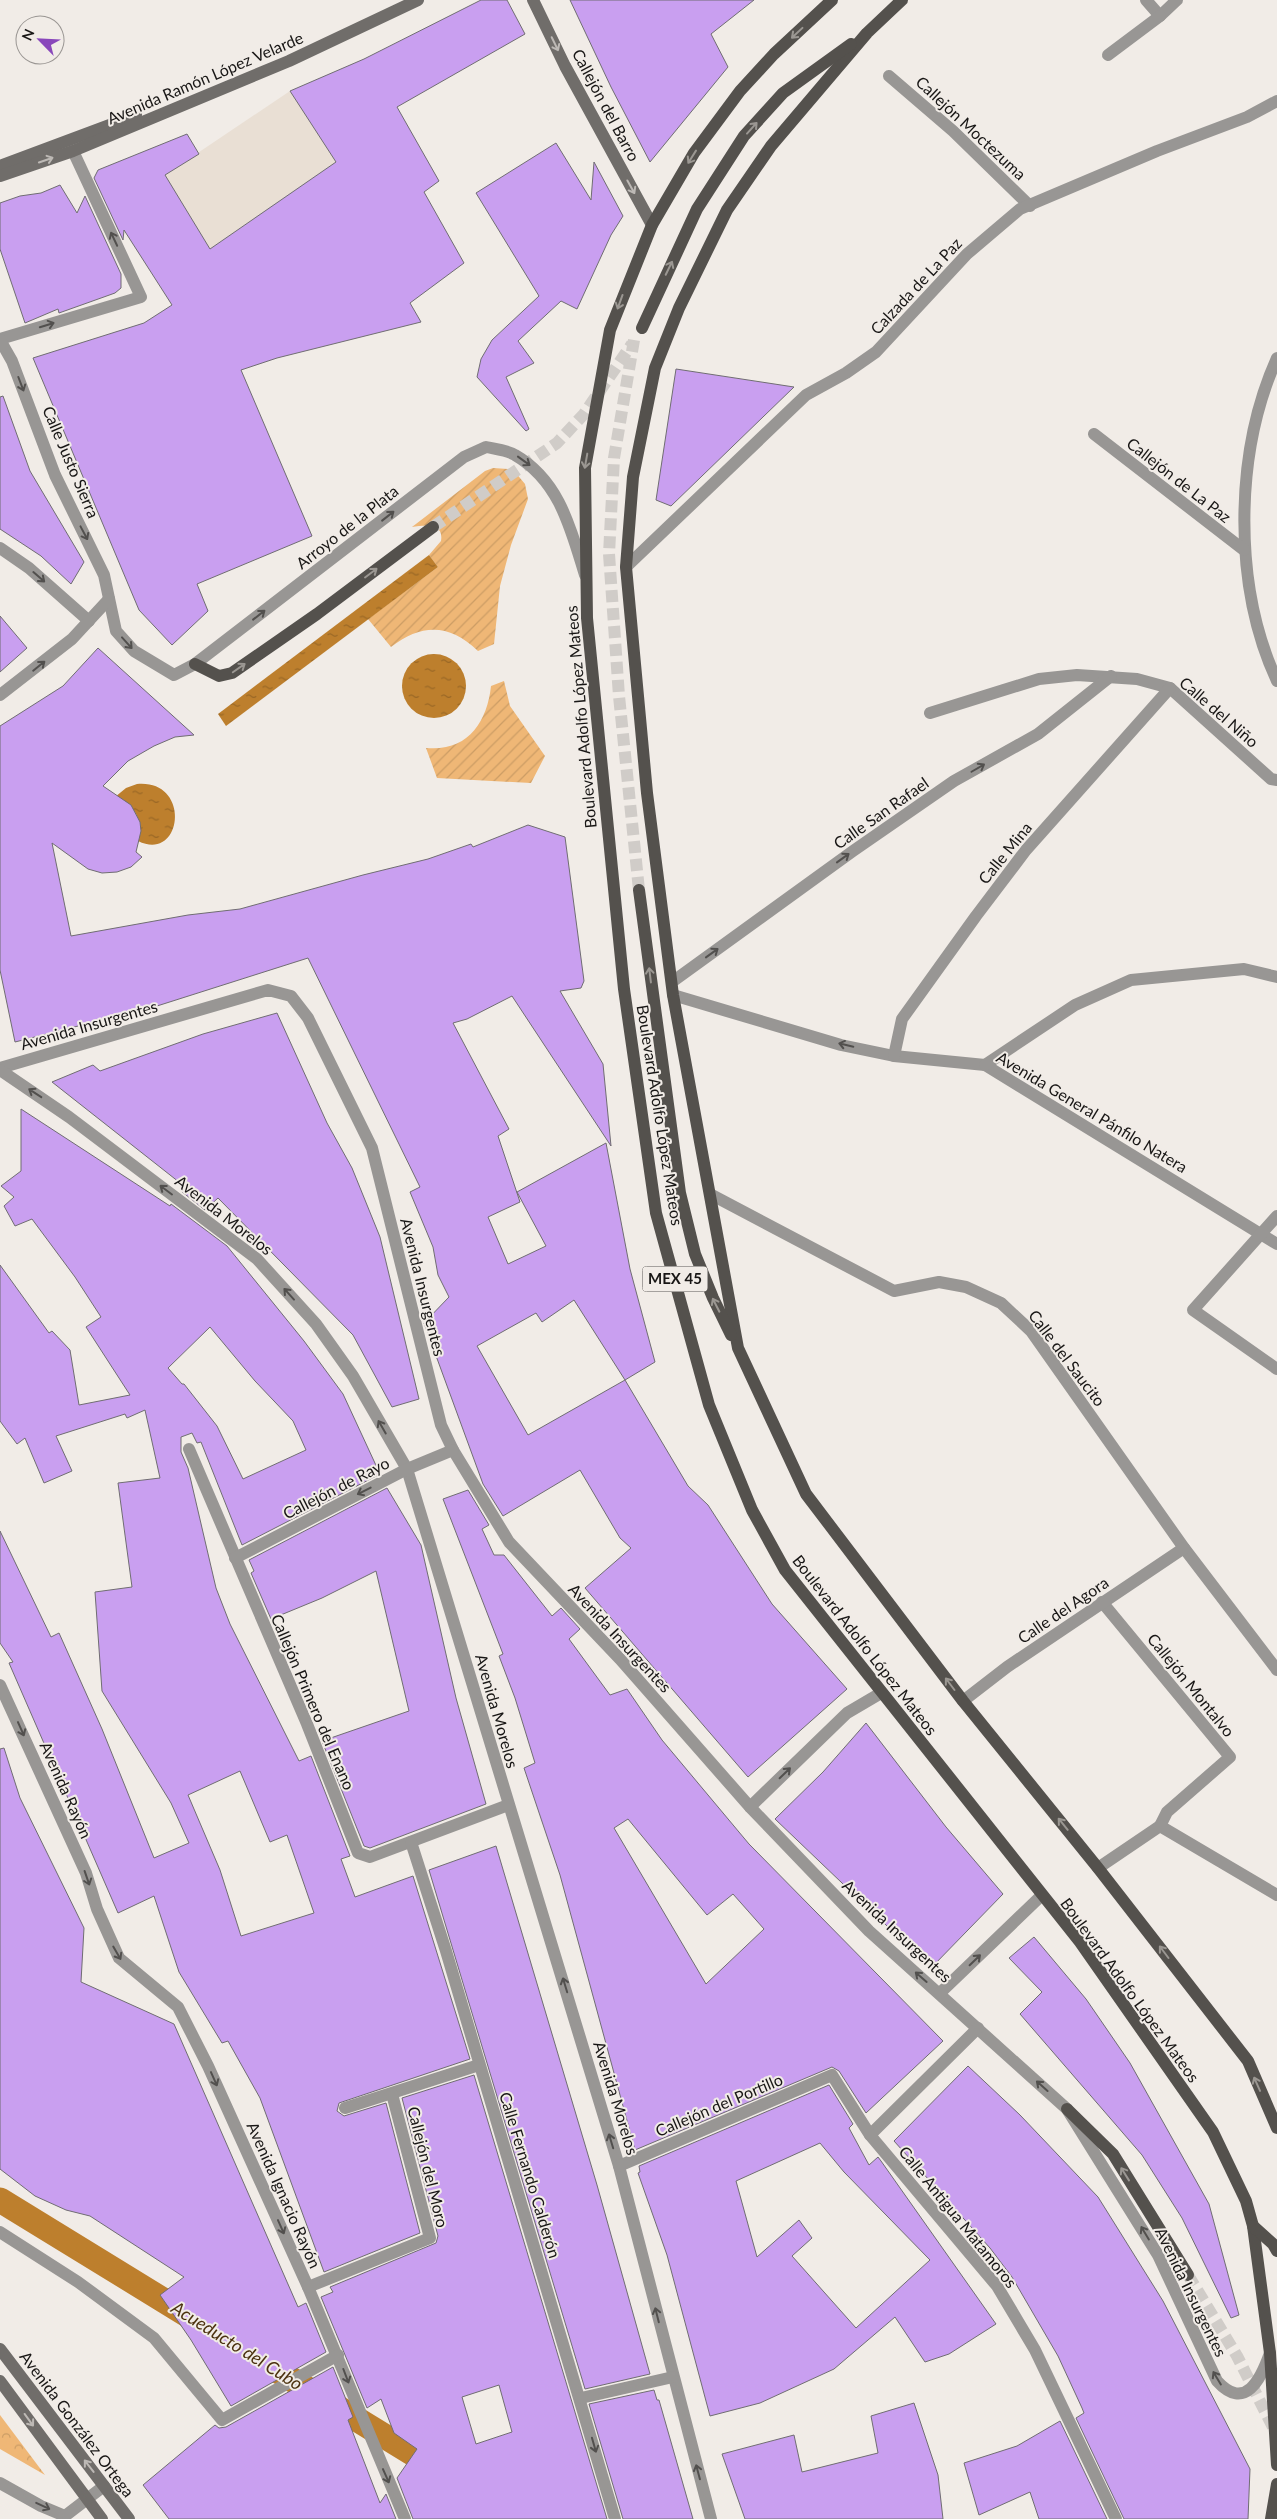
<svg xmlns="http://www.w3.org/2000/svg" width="1277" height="2519" viewBox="0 0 1277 2519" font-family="Lato,sans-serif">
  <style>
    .built { fill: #e9dfd4 }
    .park { fill: url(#park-crowns) }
    .garden { fill: url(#garden-furrows) }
    .water { fill: url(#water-ripples) }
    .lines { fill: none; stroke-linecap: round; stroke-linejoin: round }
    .canal { stroke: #bd7f2d; stroke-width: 25 }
    .building { fill: #c99ff0; stroke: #706d72; fill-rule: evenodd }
    .primary-tunnel { stroke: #d0ccc8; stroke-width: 12; stroke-dasharray: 12 6; stroke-linecap: butt }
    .street { stroke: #989694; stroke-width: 12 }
    .secondary { stroke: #706d6a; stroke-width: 12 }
    .primary { stroke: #54514d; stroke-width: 12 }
    .oneway { stroke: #9b9792 }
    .oneway2 { stroke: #bdb9b5 }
    .oneway3 { stroke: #52504e }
    .labels { text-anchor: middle; stroke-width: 4; stroke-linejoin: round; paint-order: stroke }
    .shield { fill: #f1ece7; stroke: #595654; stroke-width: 1 }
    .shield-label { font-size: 15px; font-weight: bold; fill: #181615 }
    .street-label { font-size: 16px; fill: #181615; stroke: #f1ece7 }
    .water-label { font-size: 18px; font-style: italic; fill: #4c3210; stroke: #f1ece7 }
  </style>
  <defs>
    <pattern id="park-crowns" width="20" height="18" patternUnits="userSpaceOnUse" patternTransform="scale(1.25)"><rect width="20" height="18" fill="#efb776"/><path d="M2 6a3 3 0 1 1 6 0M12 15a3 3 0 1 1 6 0" fill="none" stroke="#cc9d65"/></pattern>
    <pattern id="garden-furrows" width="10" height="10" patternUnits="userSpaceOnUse" patternTransform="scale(1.25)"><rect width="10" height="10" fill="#efb776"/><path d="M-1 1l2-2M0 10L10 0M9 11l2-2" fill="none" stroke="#cc9d65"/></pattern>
    <pattern id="water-ripples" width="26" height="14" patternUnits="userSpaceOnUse" patternTransform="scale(1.25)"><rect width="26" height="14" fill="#bd7f2d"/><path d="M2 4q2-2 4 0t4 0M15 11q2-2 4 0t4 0" fill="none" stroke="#996725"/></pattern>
  </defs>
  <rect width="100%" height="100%" fill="#f1ece7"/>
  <!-- built -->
  <path class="built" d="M290,91L336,162L210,249L165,175Z"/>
  <!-- park -->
  <path class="park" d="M0,2415L45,2475L0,2449Z"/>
  <!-- garden -->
  <g class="garden">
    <path d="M493,468L508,469L515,472L525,484L528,499L511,545L500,586L494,644L478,651C450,624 422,623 391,647L368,619L438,567L429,555L441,541C444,522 425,525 412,527L485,471Z"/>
    <path d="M504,681L510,706L545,756L531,783L437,778L426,748C467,752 487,723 491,686Z"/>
  </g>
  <!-- water -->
  <g class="water">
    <path d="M429,555L438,567L226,726L218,714Z"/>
    <circle cx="434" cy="686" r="32"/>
    <path d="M137,784C192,779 183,863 138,841C140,816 139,810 115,797L126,788Z"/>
  </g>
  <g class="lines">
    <!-- canal -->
    <g class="canal">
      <path d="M0,2200L194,2319"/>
      <path d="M255,2357L443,2472"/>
    </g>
  </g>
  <!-- building -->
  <g class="building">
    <path d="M481,0H507L525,34L397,107L439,181L424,192L464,263L410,303L421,322L277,358L241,370L312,536L197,584L208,611L172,645L139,610L33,358L144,323L172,305L124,230L123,240L94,178L98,170L187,134L199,154L165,175L210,249L336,162L290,91L364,59Z"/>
    <path d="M570,0H754L711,34L728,67L650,162L611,87Z"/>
    <path d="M556,143L591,200L594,162L623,216L611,235L577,309L561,301L518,341L534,363L506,377L529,429L526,431L477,377L481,359L492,340L539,296L476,193Z"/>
    <path d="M60,185L77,213L85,196L121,274V288L115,293L59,313L58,309L25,323L0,249V203L20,196L41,193Z"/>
    <path d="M676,369L794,387L671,506L656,500Z"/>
    <path d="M3,396L30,471L84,562L71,584L41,556L0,529V397Z"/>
    <path d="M0,616L27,648L0,672Z"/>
    <path d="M98,648L194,735L175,737L154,746L128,761L103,786L131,805L140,822L141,831L136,852L142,857L131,867L117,872L102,873L88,869L52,843L71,936L188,915L240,909L363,875L428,859L471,844L473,847L528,825L565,837L584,981L581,988L560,991L603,1064L611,1146L512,996L467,1019L453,1023L509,1129L498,1136L520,1202L488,1217L508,1264L546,1246L517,1192L606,1143L630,1269L655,1362L625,1380L688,1486L708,1505L772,1604L847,1689L748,1777L585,1588L631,1548L620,1538L580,1470L503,1516L483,1484L424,1323L449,1297L438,1275L433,1247L410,1192L420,1187L308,958L157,1006L15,1042L0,970V726L63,686ZM574,1300L625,1380L528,1435L477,1346L536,1313L542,1322Z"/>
    <path d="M277,1013L327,1123L352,1168L380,1237L419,1399L392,1407L353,1335L218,1198L205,1210L181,1191L184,1186L52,1082L93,1065L100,1071L203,1034Z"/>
    <path d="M21,1109L170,1206L171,1204L227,1246L304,1341L343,1394L380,1474L242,1545L201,1442L197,1443L192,1433L181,1437V1452L188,1468L216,1588L230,1624L299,1761L311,1756L350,1856L341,1859L355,1897L413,1876L470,2059L339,2103L337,2111L344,2116L386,2103L420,2233L324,2272L260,2098L228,2041L222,2043L179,1972L154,1896L118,1913L9,1663L13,1662L0,1643V1531L51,1637L59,1633L102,1729L154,1858L189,1843L171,1803L102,1691L95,1592L132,1587L118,1483L160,1478L145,1410L127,1418L125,1414L56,1436L72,1471L44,1483L25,1438L17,1444L0,1421V1265L49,1333L52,1331L70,1350L79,1405L130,1395L86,1327L101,1317L75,1277L32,1219L15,1226L4,1206L14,1197L1,1186L21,1171ZM210,1327L255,1381L293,1421L306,1450L243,1479L217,1426L184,1384H182L168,1368ZM240,1771L270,1842L287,1835L314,1913L241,1936L220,1870L188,1795Z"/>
    <path d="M387,1488L421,1545L456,1698L486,1804L370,1848L364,1846L322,1741L409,1711L376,1571L322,1598L271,1619L251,1573L254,1571L249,1560Z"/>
    <path d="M468,1490L489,1525L482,1529L494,1555H504L552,1616L561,1608L580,1629L569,1639L610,1695L627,1689L662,1740L749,1844L943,2041L866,2113L839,2071L832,2067L635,2150L560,1875L524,1768L535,1763L515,1698L499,1656L503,1654L443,1499ZM628,1819L707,1915L733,1894L764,1929L706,1984L614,1828Z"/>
    <path d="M866,1723L946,1827L1003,1894L931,1968L775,1819L823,1772Z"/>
    <path d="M4,1748L20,1798L84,1928L81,1982L174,2024L298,2307L306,2303L326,2352L231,2406L191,2340L160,2295L184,2277L90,2216L66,2210L35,2196L0,2169V1749Z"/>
    <path d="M496,1846L597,2185L650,2374L585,2389L429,1870Z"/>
    <path d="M1034,1937L1086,1999L1130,2063L1209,2204L1239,2315L1231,2318L1182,2218L1142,2155L1020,2014L1042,1992L1009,1958Z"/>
    <path d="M968,2066L1020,2115L1098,2197L1163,2301L1250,2469L1248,2519H1124L1076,2418L1084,2413L1082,2408L1058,2356L1012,2277L990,2248L894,2141Z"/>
    <path d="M474,2075L607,2519H413L397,2478L417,2449L394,2433L381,2399L367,2408L321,2297L333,2292L330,2287L436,2243L438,2236L402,2098ZM499,2385L512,2432L476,2444L462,2397Z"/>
    <path d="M829,2085L853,2124L849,2128L869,2165L878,2157L881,2161L996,2324L949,2354L925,2362L895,2317L834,2369L760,2403L710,2416L667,2255L638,2173L640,2172L639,2166ZM820,2143L844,2172L930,2260L856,2328L792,2256L812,2238L799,2220L757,2257L736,2181Z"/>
    <path d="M333,2367L353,2417L348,2420L380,2503L386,2494L396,2519H169L143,2485L215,2425L219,2428L226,2427Z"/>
    <path d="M654,2390L657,2400H659L693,2519H623L589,2404Z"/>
    <path d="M914,2403L938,2475L943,2519H745L722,2454L794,2435L802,2472L878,2453L871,2416Z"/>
    <path d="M1060,2421L1107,2519H1039L1030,2492L979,2515L964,2463L1017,2446Z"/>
  </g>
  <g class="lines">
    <!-- primary-tunnel -->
    <g class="primary-tunnel">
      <path d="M634,340L614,458L609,554L619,696L639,890"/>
      <path d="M433,527L557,443L584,414L632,344"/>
      <path d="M1188,2275L1237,2356L1275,2431"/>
    </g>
    <!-- street -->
    <g class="street">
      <path d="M1146,0L1160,16L1177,0"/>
      <path d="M1108,55L1160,16"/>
      <path d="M889,76L953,131L1030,206"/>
      <path d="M0,339L141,297L73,151"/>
      <path d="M0,340L12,361L55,475L104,575L116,631L134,651L174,675L195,664L464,457L486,447C495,449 507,450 515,455C560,481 571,530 585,575"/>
      <path d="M1277,358C1234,454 1233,586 1277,681"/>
      <path d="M1094,434L1244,550"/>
      <path d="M0,548L29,568L89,621"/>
      <path d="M626,567L806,395L846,373L876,352L967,254L1020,209L1157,151L1247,117L1277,101"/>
      <path d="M0,695L72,639L109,599"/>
      <path d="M930,713L1039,679L1077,675L1137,679L1170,688L1271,779L1277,780"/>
      <path d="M672,982L853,851L954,781L1038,734L1111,676"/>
      <path d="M673,995L841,1045L894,1056L985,1065L1277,1244"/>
      <path d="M894,1056L902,1019L976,916L1026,850L1170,688"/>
      <path d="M985,1065L1075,1005L1131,980L1244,969L1277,977"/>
      <path d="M0,1068L268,990L291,996L308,1018L372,1148L441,1425L453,1450L509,1542L620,1659L750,1807L869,1931L1067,2109L1158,2255L1217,2381C1245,2412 1261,2379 1270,2353"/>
      <path d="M0,1070L69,1117L257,1259L316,1324L353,1376L407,1469L619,2166L711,2519"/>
      <path d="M710,1194L894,1291L939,1282L966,1287L1001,1303L1031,1331L1184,1548L1277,1670"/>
      <path d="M1277,1216L1193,1310L1277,1369"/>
      <path d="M189,1449L307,1724L358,1853L370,1857L508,1805"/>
      <path d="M235,1558L407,1469L453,1450"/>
      <path d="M1102,1602L1230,1757L1167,1812L1160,1826"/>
      <path d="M0,1685L86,1873L97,1909L119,1958L178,2007L208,2066L308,2287L405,2519"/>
      <path d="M963,1701L1007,1667L1184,1548"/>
      <path d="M750,1807L847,1713L881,1693"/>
      <path d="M411,1842L446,1951L615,2519"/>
      <path d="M1098,1868L1160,1826L1277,1895"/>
      <path d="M940,1993L1041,1896"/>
      <path d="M345,2108L479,2065"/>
      <path d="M870,2135L978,2028"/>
      <path d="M619,2166L832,2075L870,2135L997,2286L1035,2350L1116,2519"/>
      <path d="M0,2232L78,2282L154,2338L222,2420L338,2355"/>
      <path d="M308,2287L430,2238L392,2094"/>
      <path d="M581,2398L673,2377"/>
      <path d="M0,2483L41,2506L65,2516L104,2486"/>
    </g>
    <!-- secondary -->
    <g class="secondary">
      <path d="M533,0L565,66L652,225"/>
      <path d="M0,166L136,115"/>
      <path d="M0,176L73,151L289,61L418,0"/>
      <path d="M0,2349L129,2519"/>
      <path d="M0,2381L102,2519"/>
    </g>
    <!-- primary -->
    <g class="primary">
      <path d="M832,0L774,54L740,91L694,153L652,225L610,330L585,468L587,618L624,989L656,1213L709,1405L752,1510L785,1570L1080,1942L1213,2132L1246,2201L1253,2226L1270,2353L1277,2465"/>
      <path d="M902,0L867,33L771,146L727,210L679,308L655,368L633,477L626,567L647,793L673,995L738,1348L806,1494L963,1701L1098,1868L1248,2061L1277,2128"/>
      <path d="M642,328L697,209L744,136L783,93L851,44"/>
      <path d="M195,664L219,676L232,673L317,614L433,527"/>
      <path d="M639,890L680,1193L695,1254L713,1298L731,1335"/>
      <path d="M1067,2109L1113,2154L1188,2275"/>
      <path d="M1253,2226L1273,2244L1277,2251"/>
      <path d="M1271,2519L1277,2484"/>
    </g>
  </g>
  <!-- one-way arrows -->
  <defs><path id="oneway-shaft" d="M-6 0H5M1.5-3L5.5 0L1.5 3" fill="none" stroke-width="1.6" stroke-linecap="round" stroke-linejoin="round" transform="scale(1.25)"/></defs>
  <g class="oneway">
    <use href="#oneway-shaft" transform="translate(797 33) rotate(137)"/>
    <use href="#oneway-shaft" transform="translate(752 128) rotate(-48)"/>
    <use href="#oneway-shaft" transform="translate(692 157) rotate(122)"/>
    <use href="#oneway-shaft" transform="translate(669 268) rotate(-64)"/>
    <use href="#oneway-shaft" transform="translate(620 302) rotate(110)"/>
    <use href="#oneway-shaft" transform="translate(586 461) rotate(100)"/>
    <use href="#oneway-shaft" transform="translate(371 573) rotate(-37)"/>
    <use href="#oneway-shaft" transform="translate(239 668) rotate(-35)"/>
    <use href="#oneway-shaft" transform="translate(650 975) rotate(-97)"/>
    <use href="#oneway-shaft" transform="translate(716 1305) rotate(-117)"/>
    <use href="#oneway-shaft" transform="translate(950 1684) rotate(-127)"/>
    <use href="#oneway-shaft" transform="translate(1063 1824) rotate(-129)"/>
    <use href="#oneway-shaft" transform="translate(1164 1952) rotate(-127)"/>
    <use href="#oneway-shaft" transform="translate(1257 2084) rotate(-114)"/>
    <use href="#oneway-shaft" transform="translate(1125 2174) rotate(-122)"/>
  </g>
  <g class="oneway2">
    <use href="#oneway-shaft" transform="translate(555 44) rotate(64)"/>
    <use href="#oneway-shaft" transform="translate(46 160) rotate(-19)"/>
    <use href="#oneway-shaft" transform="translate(631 187) rotate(61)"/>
    <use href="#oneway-shaft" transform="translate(29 2420) rotate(54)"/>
    <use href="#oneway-shaft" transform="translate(89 2466) rotate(-128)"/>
  </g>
  <g class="oneway3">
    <use href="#oneway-shaft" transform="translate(114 239) rotate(-115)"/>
    <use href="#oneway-shaft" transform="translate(47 325) rotate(-17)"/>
    <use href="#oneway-shaft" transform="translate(21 384) rotate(69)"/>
    <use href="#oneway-shaft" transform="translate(524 461) rotate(36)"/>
    <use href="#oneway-shaft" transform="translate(388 516) rotate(-38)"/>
    <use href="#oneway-shaft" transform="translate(84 533) rotate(62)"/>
    <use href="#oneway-shaft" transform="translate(39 577) rotate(41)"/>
    <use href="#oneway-shaft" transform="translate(259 615) rotate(-38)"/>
    <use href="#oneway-shaft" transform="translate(127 643) rotate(48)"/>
    <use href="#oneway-shaft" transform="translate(39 666) rotate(-39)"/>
    <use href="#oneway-shaft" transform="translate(978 768) rotate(-30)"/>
    <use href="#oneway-shaft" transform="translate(843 858) rotate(-36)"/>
    <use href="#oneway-shaft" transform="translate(712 953) rotate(-36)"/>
    <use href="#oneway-shaft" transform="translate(846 1045) rotate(-167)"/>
    <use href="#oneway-shaft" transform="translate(35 1093) rotate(-147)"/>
    <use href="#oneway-shaft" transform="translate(166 1190) rotate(-143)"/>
    <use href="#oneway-shaft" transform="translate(289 1294) rotate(-132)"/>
    <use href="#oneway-shaft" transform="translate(382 1427) rotate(-120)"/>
    <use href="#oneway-shaft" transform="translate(364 1491) rotate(153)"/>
    <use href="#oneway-shaft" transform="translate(21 1729) rotate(66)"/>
    <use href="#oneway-shaft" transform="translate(785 1773) rotate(-44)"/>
    <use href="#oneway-shaft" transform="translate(87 1878) rotate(71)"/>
    <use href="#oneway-shaft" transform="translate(117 1953) rotate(60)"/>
    <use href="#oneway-shaft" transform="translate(975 1960) rotate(-44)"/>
    <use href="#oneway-shaft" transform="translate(921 1977) rotate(-139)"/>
    <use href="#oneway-shaft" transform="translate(565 1985) rotate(-107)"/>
    <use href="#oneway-shaft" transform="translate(214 2079) rotate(66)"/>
    <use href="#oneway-shaft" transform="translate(1042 2086) rotate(-138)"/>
    <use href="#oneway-shaft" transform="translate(611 2141) rotate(-107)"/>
    <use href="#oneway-shaft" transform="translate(281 2227) rotate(66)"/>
    <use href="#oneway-shaft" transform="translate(1145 2233) rotate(-121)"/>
    <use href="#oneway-shaft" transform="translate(657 2315) rotate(-104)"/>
    <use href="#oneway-shaft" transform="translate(346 2376) rotate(69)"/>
    <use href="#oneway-shaft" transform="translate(1217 2378) rotate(-121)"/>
    <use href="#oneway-shaft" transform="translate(594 2445) rotate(74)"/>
    <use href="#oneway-shaft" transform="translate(698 2472) rotate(-105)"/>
    <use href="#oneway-shaft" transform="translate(386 2476) rotate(66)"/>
    <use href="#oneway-shaft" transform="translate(43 2506) rotate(25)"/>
  </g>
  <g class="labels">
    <!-- shield labels -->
    <rect class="shield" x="642.5" y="1266.5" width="65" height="25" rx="4"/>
    <g class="shield-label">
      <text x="675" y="1284">MEX 45</text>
    </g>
    <!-- street labels -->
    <g class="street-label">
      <text transform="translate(205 78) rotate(-23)" y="6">Avenida Ramón López Velarde</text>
      <text transform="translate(606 105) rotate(62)" y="6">Callejón del Barro</text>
      <text transform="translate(971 128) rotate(43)" y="6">Callejón Moctezuma</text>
      <text transform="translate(916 286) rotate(-47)" y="6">Calzada de La Paz</text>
      <text transform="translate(71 462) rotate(67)" y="6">Calle Justo Sierra</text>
      <text transform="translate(1179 480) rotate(38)" y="6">Callejón de La Paz</text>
      <text transform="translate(347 527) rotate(-38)" y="6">Arroyo de la Plata</text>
      <text transform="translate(1219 712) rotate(41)" y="6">Calle del Niño</text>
      <text transform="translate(581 717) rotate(-95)" y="6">Boulevard Adolfo López Mateos</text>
      <text transform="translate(881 813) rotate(-35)" y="6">Calle San Rafael</text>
      <text transform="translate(1005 853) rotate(-51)" y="6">Calle Mina</text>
      <text transform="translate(89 1025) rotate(-16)" y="6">Avenida Insurgentes</text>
      <text transform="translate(1092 1112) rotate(31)" y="6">Avenida General Pánfilo Natera</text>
      <text transform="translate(660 1115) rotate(81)" y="6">Boulevard Adolfo López Mateos</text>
      <text transform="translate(224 1215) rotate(38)" y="6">Avenida Morelos</text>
      <text transform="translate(423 1287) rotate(76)" y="6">Avenida Insurgentes</text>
      <text transform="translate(1067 1358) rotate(53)" y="6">Calle del Saucito</text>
      <text transform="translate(336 1488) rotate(-27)" y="6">Callejón de Rayo</text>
      <text transform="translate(1063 1610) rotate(-34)" y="6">Calle del Agora</text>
      <text transform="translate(620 1638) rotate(47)" y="6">Avenida Insurgentes</text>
      <text transform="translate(865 1645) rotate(52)" y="6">Boulevard Adolfo López Mateos</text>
      <text transform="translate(1191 1685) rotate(51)" y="6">Callejón Montalvo</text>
      <text transform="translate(313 1702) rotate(67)" y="6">Callejón Primero del Enano</text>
      <text transform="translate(497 1711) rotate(74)" y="6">Avenida Morelos</text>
      <text transform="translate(66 1790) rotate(66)" y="6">Avenida Rayón</text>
      <text transform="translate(897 1931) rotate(43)" y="6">Avenida Insurgentes</text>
      <text transform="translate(1130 1990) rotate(54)" y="6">Boulevard Adolfo López Mateos</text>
      <text transform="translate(616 2098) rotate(73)" y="6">Avenida Morelos</text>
      <text transform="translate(719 2105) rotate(-23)" y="6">Callejón del Portillo</text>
      <text transform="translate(428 2167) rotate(76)" y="6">Callejón del Moro</text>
      <text transform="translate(530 2175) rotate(73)" y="6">Calle Fernando Calderón</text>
      <text transform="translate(284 2195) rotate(66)" y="6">Avenida Ignacio Rayón</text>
      <text transform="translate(958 2217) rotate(51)" y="6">Calle Antigua Matamoros</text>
      <text transform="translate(1191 2292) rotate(64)" y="6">Avenida Insurgentes</text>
      <text transform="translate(77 2424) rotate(53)" y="6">Avenida González Ortega</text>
    </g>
    <!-- water labels -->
    <g class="water-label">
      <text transform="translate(237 2346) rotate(32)" y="6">Acueducto del Cubo</text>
    </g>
  </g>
  <!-- north arrow -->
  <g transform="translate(40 40) rotate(294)"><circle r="24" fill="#f1ece7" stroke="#9a9693"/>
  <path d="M0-4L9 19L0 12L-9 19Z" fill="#8947bb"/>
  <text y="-8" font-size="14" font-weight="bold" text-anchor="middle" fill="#181615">N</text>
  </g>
</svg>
